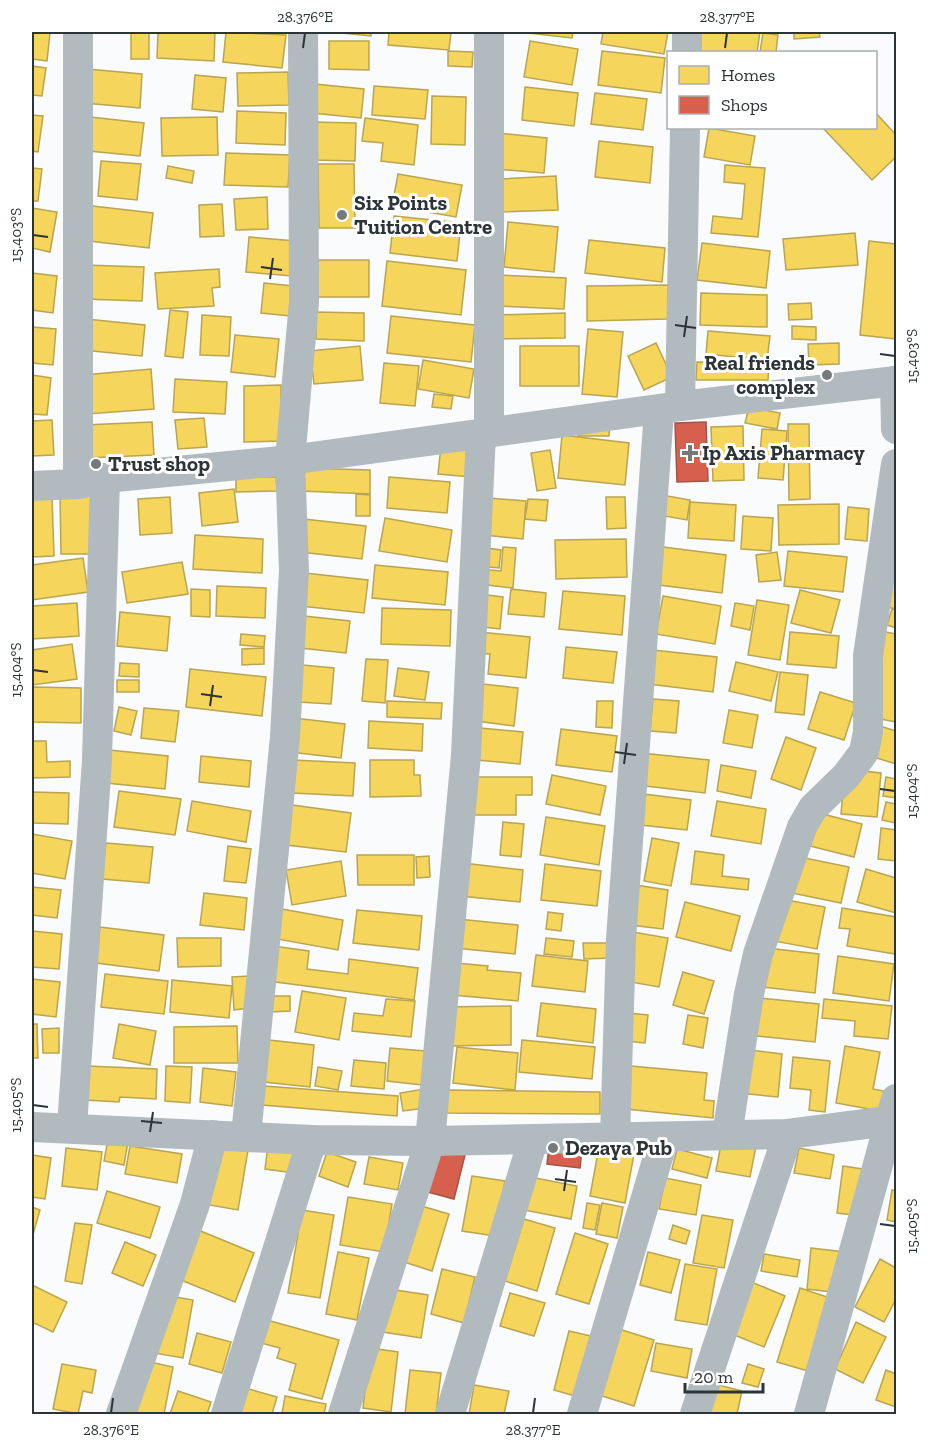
<svg xmlns="http://www.w3.org/2000/svg" width="928" height="1446" viewBox="0 0 928 1446" font-family="'Zilla Slab',serif">
  <style>
    .homes { fill: #f6d55c; stroke: #b9a551; stroke-width: 1.5 }
    .shops { fill: #d6604d; stroke: #a35346; stroke-width: 1.5 }
    .lines { fill: none; stroke-linecap: round; stroke-linejoin: round }
    .minor { stroke: #b0babf; stroke-width: 30 }
    .ticks { fill: none; stroke: #2c3437; stroke-width: 2 }
    .poi-dot { fill: #747a7c; stroke: #fff; stroke-width: 2 }
    .labels { text-anchor: middle; stroke-width: 6; stroke-linejoin: round; paint-order: stroke }
    .poi-label { font-size: 21px; font-weight: bold; fill: #2c3437; stroke: #fff; text-anchor: start }
    .neatline { fill: none; stroke: #2c3437; stroke-width: 2 }
    .ticks-label { font-size: 15px; text-anchor: middle; fill: #2c3437 }
  </style>
  <rect width="100%" height="100%" fill="#f9fbfd"/>
  <!-- homes -->
  <g class="homes">
    <path d="M32,32L50,33L47,61L32,59Z"/>
    <rect x="131" y="32" width="18" height="27"/>
    <path d="M158,32H215L214,61L157,58Z"/>
    <path d="M226,32L286,35L282,68L223,62Z"/>
    <path d="M331,32H371V36Z"/>
    <path d="M389,32H451L449,50L388,45Z"/>
    <path d="M519,32H573L572,38Z"/>
    <path d="M603,32H668L664,54L601,44Z"/>
    <path d="M700,32H760L757,52H697Z"/>
    <path d="M794,32H819L820,37L794,39Z"/>
    <path d="M763,33L778,35L776,52H760Z"/>
    <path d="M329,41H369V70L329,69Z"/>
    <path d="M530,41L578,49L572,85L524,77Z"/>
    <path d="M448,51L473,52L472,67L448,66Z"/>
    <path d="M602,51L665,58L661,93L598,85Z"/>
    <path d="M32,66L46,68L42,96L32,95Z"/>
    <path d="M87,69L142,74L140,108L84,103Z"/>
    <path d="M288,72L289,105L238,106L237,73Z"/>
    <path d="M195,75L226,78L223,112L192,109Z"/>
    <path d="M315,84L364,89L361,118L312,113Z"/>
    <path d="M374,86L428,90L425,119L372,115Z"/>
    <path d="M525,87L578,93L574,126L522,120Z"/>
    <path d="M595,93L647,99L643,130L591,124Z"/>
    <path d="M432,96L466,97L465,145L431,144Z"/>
    <path d="M237,111L286,113L285,145L236,143Z"/>
    <path d="M876,113L896,135V157L872,180L823,128H876Z"/>
    <path d="M32,115L43,116L38,152L32,151Z"/>
    <path d="M81,116L144,123L140,156L78,150Z"/>
    <path d="M217,117L218,155L162,156L161,118Z"/>
    <path d="M365,118L418,125L414,165L381,161L383,143L362,141Z"/>
    <path d="M312,122L356,123L355,161L312,160Z"/>
    <path d="M709,128L755,136L750,165L704,157Z"/>
    <path d="M497,133L547,138L544,173L494,169Z"/>
    <path d="M599,141L653,147L650,183L595,177Z"/>
    <path d="M226,153L290,155L288,187L224,185Z"/>
    <path d="M101,161L141,164L137,200L98,196Z"/>
    <path d="M318,164H354L355,228H319Z"/>
    <path d="M725,165L765,168L758,237L711,233L713,216L742,219L745,184L724,182Z"/>
    <path d="M168,166L194,171L192,183L166,178Z"/>
    <path d="M32,168L42,169L38,201H32Z"/>
    <path d="M398,174L462,185L456,217L392,206Z"/>
    <path d="M556,176L558,210L503,212L501,179Z"/>
    <path d="M267,197L268,229L236,230L234,199Z"/>
    <path d="M222,204L224,236L200,237L199,205Z"/>
    <path d="M84,205L153,213L149,248L80,240Z"/>
    <path d="M32,208L57,212L50,252L32,248Z"/>
    <path d="M394,216L461,223L457,261L390,253Z"/>
    <path d="M508,222L558,227L554,272L504,267Z"/>
    <path d="M855,233L858,265L786,270L783,239Z"/>
    <path d="M249,237L296,241L292,276L246,272Z"/>
    <path d="M589,240L665,248L662,282L585,273Z"/>
    <path d="M869,241L896,244V339L860,335Z"/>
    <path d="M702,243L770,251L766,288L697,280Z"/>
    <rect x="318" y="260" width="51" height="37"/>
    <path d="M387,261L466,270L461,315L382,306Z"/>
    <path d="M85,265L144,267L142,301L83,299Z"/>
    <path d="M219,269L220,287L212,288L214,306L158,309L155,273Z"/>
    <path d="M32,273L57,276L53,313L32,310Z"/>
    <path d="M497,275L566,278L564,309L496,306Z"/>
    <path d="M264,283L293,286L290,316L261,313Z"/>
    <path d="M668,285V319L587,321V286Z"/>
    <path d="M701,293L767,295V327L700,325Z"/>
    <path d="M811,303L812,319L789,320L788,304Z"/>
    <path d="M170,310L188,312L183,358L165,356Z"/>
    <path d="M316,312L364,313V341L316,339Z"/>
    <path d="M565,313V338L498,339L497,315Z"/>
    <path d="M202,315L231,317L229,356L200,355Z"/>
    <path d="M391,316L475,325L471,362L387,353Z"/>
    <path d="M76,318L145,325L142,356L73,349Z"/>
    <path d="M792,326L816,327V340L792,339Z"/>
    <path d="M32,327L56,329L53,365L32,363Z"/>
    <path d="M588,329L623,332L617,397L582,394Z"/>
    <path d="M708,331L770,336L767,360L706,354Z"/>
    <path d="M235,335L279,339L275,377L231,372Z"/>
    <path d="M656,343L672,377L644,390L628,356Z"/>
    <path d="M839,343V364L809,365L808,344Z"/>
    <path d="M360,346L363,380L314,384L310,351Z"/>
    <rect x="520" y="346" width="59" height="40"/>
    <path d="M423,360L474,369L469,398L418,389Z"/>
    <path d="M697,362L769,363L768,380H696Z"/>
    <path d="M384,363L419,366L415,406L380,403Z"/>
    <path d="M151,369L154,409L87,414L83,375Z"/>
    <path d="M32,375L51,378L47,415L32,414Z"/>
    <path d="M175,379L227,382L225,414L173,412Z"/>
    <path d="M281,385V441L244,442V386Z"/>
    <path d="M434,394L453,396L451,409L432,407Z"/>
    <path d="M749,407L780,413L777,429L745,423Z"/>
    <path d="M204,418L207,447L178,449L175,420Z"/>
    <path d="M52,420L54,455L32,456V421Z"/>
    <path d="M152,422L154,455L86,458L84,425Z"/>
    <path d="M578,422H610L609,436H578Z"/>
    <path d="M788,424H809L810,499L789,500Z"/>
    <path d="M743,426L744,480L713,481L711,427Z"/>
    <path d="M762,429L787,431L783,480L758,478Z"/>
    <path d="M562,435L629,443L625,485L558,478Z"/>
    <path d="M441,446L473,449L471,477L438,474Z"/>
    <path d="M550,450L556,488L537,491L531,453Z"/>
    <path d="M302,468L370,470V494L301,491Z"/>
    <path d="M236,477H276L277,491L236,492Z"/>
    <path d="M389,477L450,482L447,513L387,508Z"/>
    <path d="M234,489L238,522L202,526L199,493Z"/>
    <path d="M356,494L370,495V516H356Z"/>
    <path d="M60,495H97V554H61Z"/>
    <path d="M662,495L690,500L687,520L659,515Z"/>
    <path d="M52,497L54,556L32,557V498Z"/>
    <path d="M170,497L172,533L140,535L138,499Z"/>
    <path d="M606,497H625L626,528L607,529Z"/>
    <path d="M488,498L526,501L523,539L484,535Z"/>
    <path d="M528,499L548,500L546,521L525,519Z"/>
    <path d="M690,502L736,505L734,541L688,538Z"/>
    <path d="M839,504V544L779,545L778,505Z"/>
    <path d="M848,507L869,509L867,541L845,539Z"/>
    <path d="M743,516L773,518L771,551L741,549Z"/>
    <path d="M385,518L452,530L447,562L379,551Z"/>
    <path d="M304,519L366,526L362,559L300,552Z"/>
    <path d="M195,535L263,539L262,573L193,569Z"/>
    <path d="M626,539L627,577L556,579L555,540Z"/>
    <path d="M479,547L501,550L499,568L478,566Z"/>
    <path d="M503,547L516,548L513,588L479,584L481,569L501,571Z"/>
    <path d="M663,547L726,555L722,593L659,585Z"/>
    <path d="M788,551L847,557L843,592L784,586Z"/>
    <path d="M777,552L781,580L759,582L756,555Z"/>
    <path d="M83,558L88,592L32,600V565Z"/>
    <path d="M182,562L188,594L127,603L122,572Z"/>
    <path d="M375,565L448,572L445,605L372,598Z"/>
    <path d="M878,572L896,575V609L873,604Z"/>
    <path d="M305,573L368,580L364,613L301,606Z"/>
    <path d="M217,586L266,588L265,618L216,616Z"/>
    <path d="M191,589L210,590V617L191,616Z"/>
    <path d="M511,589L546,593L544,617L508,614Z"/>
    <path d="M800,590L840,600L831,633L791,623Z"/>
    <path d="M563,591L625,596L622,635L559,629Z"/>
    <path d="M478,594L503,597L500,629L475,626Z"/>
    <path d="M663,596L721,606L715,644L656,634Z"/>
    <path d="M757,600L789,605L780,660L748,655Z"/>
    <path d="M77,603L79,636L32,639V606Z"/>
    <path d="M735,603L754,606L750,630L731,626Z"/>
    <path d="M382,608L451,610L450,646L381,644Z"/>
    <path d="M892,609L896,610V628L887,625Z"/>
    <path d="M120,612L170,617L167,651L117,646Z"/>
    <path d="M304,616L350,621L346,653L300,648Z"/>
    <path d="M881,631L896,634V722L865,716Z"/>
    <path d="M479,632L530,637L526,678L488,674L490,654L478,653Z"/>
    <path d="M790,632L839,636L836,668L787,664Z"/>
    <path d="M241,634L265,636L264,647L240,645Z"/>
    <path d="M72,644L77,679L32,685V650Z"/>
    <path d="M566,647L617,652L613,683L563,678Z"/>
    <path d="M264,648V664L242,665V649Z"/>
    <path d="M653,650L717,657L713,692L649,684Z"/>
    <path d="M366,659L388,660L385,703L362,701Z"/>
    <path d="M736,662L778,672L771,701L729,691Z"/>
    <path d="M120,663L139,664V677L119,676Z"/>
    <path d="M302,665L334,668L331,704L299,702Z"/>
    <path d="M398,668L429,672L425,700L394,696Z"/>
    <path d="M190,669L266,677L262,716L186,707Z"/>
    <path d="M780,672L808,675L804,715L775,712Z"/>
    <rect x="117" y="680" width="22" height="12"/>
    <path d="M473,683L518,688L514,726L468,720Z"/>
    <path d="M32,687L81,688V723L32,722Z"/>
    <path d="M820,692L856,703L844,740L808,729Z"/>
    <path d="M653,699L679,701L676,733L650,731Z"/>
    <path d="M387,701L442,703L441,719L387,717Z"/>
    <path d="M597,701H613L612,728L596,727Z"/>
    <path d="M119,707L137,711L131,735L114,731Z"/>
    <path d="M144,708L179,711L175,742L141,738Z"/>
    <path d="M729,710L758,715L752,748L723,743Z"/>
    <path d="M294,718L345,724L341,758L290,752Z"/>
    <path d="M369,721L423,724L422,751L368,748Z"/>
    <path d="M864,721L896,731V764L867,755Z"/>
    <path d="M469,727L523,732L520,764L465,759Z"/>
    <path d="M561,729L617,736L612,772L556,765Z"/>
    <path d="M786,737L816,748L801,790L771,779Z"/>
    <path d="M32,741H46L47,762L70,761V777L32,778Z"/>
    <path d="M109,750L168,756L165,789L106,783Z"/>
    <path d="M641,753L709,760L705,793L637,785Z"/>
    <path d="M201,756L251,761L249,787L199,782Z"/>
    <path d="M293,760L355,763L353,796L292,793Z"/>
    <path d="M370,760H414V775H420L421,796L370,797Z"/>
    <path d="M721,765L756,771L751,798L717,791Z"/>
    <path d="M845,769L881,773L877,817L841,814Z"/>
    <path d="M552,775L606,786L600,815L546,804Z"/>
    <path d="M463,777H532V795H516V815H463Z"/>
    <path d="M886,777L896,779V798L883,796Z"/>
    <path d="M119,791L181,799L175,835L114,827Z"/>
    <path d="M32,792L69,793L68,824L32,823Z"/>
    <path d="M644,794L691,800L687,830L640,825Z"/>
    <path d="M192,801L251,811L246,842L187,831Z"/>
    <path d="M717,801L766,809L761,844L711,836Z"/>
    <path d="M886,802L896,804V823L882,820Z"/>
    <path d="M292,805L351,813L346,852L286,845Z"/>
    <path d="M807,810L862,824L854,857L798,843Z"/>
    <path d="M546,817L605,826L599,865L540,855Z"/>
    <path d="M503,822L524,824L521,857L500,855Z"/>
    <path d="M881,828L896,830V861L878,859Z"/>
    <path d="M32,834L72,841L65,879L32,873Z"/>
    <path d="M652,838L679,843L671,886L644,881Z"/>
    <path d="M106,843L153,847L149,883L102,879Z"/>
    <path d="M228,846L251,849L246,883L224,881Z"/>
    <path d="M695,851L724,855L722,876L749,879L748,890L691,884Z"/>
    <path d="M357,855H414V885H358Z"/>
    <path d="M429,856L430,877L417,878L416,857Z"/>
    <path d="M795,856L849,867L841,903L787,892Z"/>
    <path d="M341,861L346,896L292,905L286,870Z"/>
    <path d="M463,863L523,870L520,902L460,896Z"/>
    <path d="M545,864L601,871L597,906L541,900Z"/>
    <path d="M866,869L896,878V913L857,902Z"/>
    <path d="M635,885L668,890L663,929L630,925Z"/>
    <path d="M32,887L61,890L57,918L32,915Z"/>
    <path d="M204,893L247,898L244,930L200,925Z"/>
    <path d="M781,899L825,907L817,949L774,941Z"/>
    <path d="M685,902L740,916L731,951L676,937Z"/>
    <path d="M842,908L896,917L895,954L847,946L850,929L839,928Z"/>
    <path d="M282,909L343,920L338,950L277,939Z"/>
    <path d="M357,910L422,916L419,950L353,943Z"/>
    <path d="M548,912L563,914L561,931L546,929Z"/>
    <path d="M458,919L518,925L515,954L455,948Z"/>
    <path d="M100,927L164,935L159,971L96,963Z"/>
    <path d="M32,931L62,934L59,969L32,967Z"/>
    <path d="M627,931L668,938L659,987L619,980Z"/>
    <path d="M177,938H221V966L178,967Z"/>
    <path d="M546,938L574,941L572,957L544,954Z"/>
    <path d="M583,943H609L610,958L584,959Z"/>
    <path d="M273,946L309,951L307,969L348,974L349,959L418,968L414,1000L268,981Z"/>
    <path d="M758,947L819,954L815,993L754,986Z"/>
    <path d="M536,955L588,961L585,992L532,986Z"/>
    <path d="M838,956L894,964L889,1001L833,993Z"/>
    <path d="M456,963L488,966L487,970L521,973L518,1001L453,995Z"/>
    <path d="M683,972L714,981L704,1014L673,1005Z"/>
    <path d="M105,974L168,981L164,1014L101,1007Z"/>
    <path d="M249,976L251,1008L234,1010L232,977Z"/>
    <path d="M32,979L60,982L56,1017L32,1014Z"/>
    <path d="M172,980L232,986L229,1018L170,1012Z"/>
    <path d="M302,991L346,998L339,1040L295,1032Z"/>
    <path d="M271,996H290V1011L271,1012Z"/>
    <path d="M751,997L819,1004L815,1042L747,1035Z"/>
    <path d="M386,999L415,1001L411,1037L352,1031L354,1013L383,1016Z"/>
    <path d="M824,999L892,1006L888,1039L854,1036L855,1021L822,1018Z"/>
    <path d="M541,1003L596,1009L593,1043L537,1036Z"/>
    <path d="M511,1006V1045L443,1046L442,1007Z"/>
    <path d="M627,1013L648,1015L645,1043L624,1041Z"/>
    <path d="M688,1015L708,1018L703,1048L683,1044Z"/>
    <path d="M32,1024H37L38,1058H32Z"/>
    <path d="M119,1024L156,1031L150,1065L113,1058Z"/>
    <path d="M237,1026L238,1063H174V1027Z"/>
    <path d="M59,1028V1053H43L42,1029Z"/>
    <path d="M269,1040L314,1045L310,1087L264,1082Z"/>
    <path d="M522,1040L595,1047L592,1079L519,1072Z"/>
    <path d="M845,1046L880,1052L873,1089L894,1093L891,1113L836,1103Z"/>
    <path d="M457,1047L518,1053L515,1090L453,1083Z"/>
    <path d="M390,1048L425,1051L422,1085L387,1081Z"/>
    <path d="M742,1049L782,1054L778,1097L738,1093Z"/>
    <path d="M793,1057L830,1061L825,1112L809,1110L811,1090L790,1088Z"/>
    <path d="M354,1060L386,1063L384,1089L351,1086Z"/>
    <path d="M620,1065L707,1073L704,1100L714,1101L713,1118L616,1108Z"/>
    <path d="M87,1066L157,1069L156,1099L120,1097L119,1102L85,1100Z"/>
    <path d="M166,1066L192,1067L190,1103L165,1101Z"/>
    <path d="M318,1067L342,1071L338,1090L315,1086Z"/>
    <path d="M203,1068L236,1072L232,1106L200,1102Z"/>
    <path d="M264,1086L398,1096L397,1116L262,1105Z"/>
    <path d="M424,1089L426,1108L403,1111L400,1093Z"/>
    <path d="M444,1090L600,1092V1114L444,1113Z"/>
    <path d="M209,1137L249,1144L238,1210L198,1203Z"/>
    <path d="M108,1139L128,1142L124,1165L104,1161Z"/>
    <path d="M722,1139L756,1146L750,1177L716,1171Z"/>
    <path d="M268,1145L297,1148L294,1173L265,1169Z"/>
    <path d="M130,1146L182,1154L177,1183L125,1174Z"/>
    <path d="M599,1147L634,1154L625,1203L590,1196Z"/>
    <path d="M66,1148L102,1152L97,1190L62,1186Z"/>
    <path d="M799,1148L834,1155L830,1179L794,1173Z"/>
    <path d="M677,1149L712,1158L707,1178L672,1169Z"/>
    <path d="M327,1152L356,1162L348,1187L319,1176Z"/>
    <path d="M32,1155L51,1158L45,1199L32,1197Z"/>
    <path d="M369,1157L403,1163L398,1190L364,1184Z"/>
    <path d="M843,1166L876,1171L869,1217L837,1213Z"/>
    <path d="M472,1176L505,1181L495,1236L462,1231Z"/>
    <path d="M530,1177L577,1186L571,1219L524,1210Z"/>
    <path d="M665,1178L701,1185L696,1215L659,1209Z"/>
    <path d="M892,1190L896,1191V1222L887,1220Z"/>
    <path d="M107,1191L160,1207L150,1238L97,1223Z"/>
    <path d="M348,1197L392,1204L384,1252L340,1245Z"/>
    <path d="M587,1203L600,1205L595,1230L583,1228Z"/>
    <path d="M602,1203L623,1207L617,1238L596,1234Z"/>
    <path d="M418,1205L449,1214L432,1271L401,1261Z"/>
    <path d="M32,1207L40,1210L32,1238Z"/>
    <path d="M302,1210L334,1215L320,1298L288,1293Z"/>
    <path d="M702,1215L733,1220L724,1268L693,1263Z"/>
    <path d="M524,1219L555,1228L537,1291L505,1281Z"/>
    <path d="M75,1223L92,1225L82,1284L65,1281Z"/>
    <path d="M673,1225L690,1231L686,1244L669,1239Z"/>
    <path d="M191,1227L254,1253L235,1302L171,1276Z"/>
    <path d="M575,1233L608,1244L589,1304L556,1294Z"/>
    <path d="M125,1242L156,1255L143,1286L112,1273Z"/>
    <path d="M811,1248L845,1252L840,1293L807,1289Z"/>
    <path d="M338,1252L369,1258L357,1320L326,1314Z"/>
    <path d="M648,1252L680,1260L671,1293L640,1285Z"/>
    <path d="M764,1254L800,1260L797,1277L761,1271Z"/>
    <path d="M880,1259L896,1268V1299L884,1322L855,1307Z"/>
    <path d="M685,1264L717,1269L707,1325L675,1320Z"/>
    <path d="M442,1269L475,1277L464,1323L431,1314Z"/>
    <path d="M749,1281L785,1296L764,1347L727,1332Z"/>
    <path d="M32,1285L67,1302L53,1332L32,1322Z"/>
    <path d="M800,1288L830,1298L808,1371L777,1362Z"/>
    <path d="M389,1289L428,1295L421,1338L383,1332Z"/>
    <path d="M510,1293L545,1303L534,1336L500,1326Z"/>
    <path d="M158,1294L193,1300L183,1358L148,1352Z"/>
    <path d="M267,1320L339,1340L322,1399L289,1390L296,1364L277,1358L280,1348L261,1343Z"/>
    <path d="M856,1322L886,1337L863,1383L835,1369Z"/>
    <path d="M619,1329L654,1340L634,1406L599,1395Z"/>
    <path d="M569,1331L591,1336L575,1396L554,1390Z"/>
    <path d="M197,1333L231,1342L222,1373L189,1364Z"/>
    <path d="M656,1343L692,1349L687,1378L651,1371Z"/>
    <path d="M370,1348L398,1352L391,1412L363,1408Z"/>
    <path d="M141,1360L173,1367L164,1414H131Z"/>
    <path d="M62,1364L96,1370L92,1393L83,1391L78,1414L53,1409Z"/>
    <path d="M748,1364L764,1369L758,1387L742,1383Z"/>
    <path d="M410,1370L441,1373L436,1414H405Z"/>
    <path d="M886,1370L896,1374V1407L876,1400Z"/>
    <path d="M711,1383L742,1391L737,1414H703Z"/>
    <path d="M474,1385L509,1391L504,1414H469Z"/>
    <path d="M242,1387L277,1397L272,1414H235Z"/>
    <path d="M178,1391L211,1402L207,1414H170Z"/>
    <path d="M285,1396L326,1404L324,1414H282Z"/>
  </g>
  <!-- shops -->
  <g class="shops">
    <path d="M706,422L708,481L677,482L675,423Z"/>
    <path d="M549,1145L582,1149L580,1168L547,1164Z"/>
    <path d="M432,1146L465,1155L454,1199L420,1190Z"/>
  </g>
  <g class="lines">
    <!-- minor -->
    <g class="minor">
      <path d="M78,32V484"/>
      <path d="M489,32V431"/>
      <path d="M687,52V32"/>
      <path d="M895,381L896,429"/>
      <path d="M680,406L685,128"/>
      <path d="M32,486L78,484L105,478L290,460L680,406L896,381"/>
      <path d="M32,1127L312,1140L430,1141L788,1134L896,1120"/>
      <path d="M72,1127L97,760L105,478"/>
      <path d="M727,1135L749,994L758,954L802,827L813,808L846,776L864,752L868,732V656L896,464"/>
      <path d="M246,1136L285,737L294,570L290,460L304,302L303,32"/>
      <path d="M615,1139L621,939L659,411"/>
      <path d="M121,1414L195,1204L213,1135"/>
      <path d="M226,1414L312,1140"/>
      <path d="M343,1414L430,1141L466,755L481,434"/>
      <path d="M450,1414L533,1140"/>
      <path d="M582,1414L664,1137"/>
      <path d="M695,1414L788,1134"/>
      <path d="M809,1414L896,1099"/>
    </g>
  </g>
  <!-- ticks -->
  <path class="ticks" d="M303,48L305,33M725,48L727,33M33,235L48,237M261,267L282,270M270,279L273,258M675,325L696,328M684,337L687,316M880,354L895,356M33,670L48,672M201,694L222,697M210,706L213,685M615,752L636,755M624,764L627,743M880,789L895,791M33,1105L48,1107M141,1121L162,1123M150,1132L153,1112M555,1179L576,1182M564,1191L567,1170M880,1224L895,1226M111,1413L113,1398M533,1413L535,1398"/>
  <!-- markers -->
  <g class="poi-dot">
    <circle cx="342" cy="215" r="6"/>
    <circle cx="827" cy="375" r="6"/>
    <path d="M687 444h6v6h6v6h-6v6h-6v-6h-6v-6h6z"/>
    <circle cx="96" cy="464" r="6"/>
    <circle cx="553" cy="1148" r="6"/>
  </g>
  <g class="labels">
    <!-- poi labels -->
    <g class="poi-label">
      <text x="354" y="210">Six Points<tspan x="354" dy="24">Tuition Centre</tspan></text>
      <text x="815" y="370" text-anchor="end">Real friends<tspan x="815" dy="24">complex</tspan></text>
      <text x="702" y="460">Ip Axis Pharmacy</text>
      <text x="108" y="471">Trust shop</text>
      <text x="565" y="1155">Dezaya Pub</text>
    </g>
  </g>
  <!-- border -->
  <rect width="928" height="1446" fill="none" stroke="#ffffff" stroke-width="66"/>
  <!-- legend -->
  <rect x="667" y="51" width="210" height="78" fill="#ffffff" stroke="#abaeaf" stroke-width="1.5"/>
  <rect x="679" y="66" width="30" height="18" fill="#f6d55c" stroke="#abaeaf" stroke-width="1.5"/>
  <text x="721" y="81" font-size="18" fill="#2c3437">Homes</text>
  <rect x="679" y="96" width="30" height="18" fill="#d6604d" stroke="#abaeaf" stroke-width="1.5"/>
  <text x="721" y="111" font-size="18" fill="#2c3437">Shops</text>
  <!-- scale -->
  <path d="M685 1383v9h78v-9" fill="none" stroke="#2c3437" stroke-width="3"/>
  <text x="694" y="1383" font-size="18" fill="#2c3437" stroke="#ffffff" stroke-width="4.5" paint-order="stroke">20 m</text>
  <rect x="33" y="33" width="862" height="1380" class="neatline"/>
  <g class="ticks-label">
    <text x="305" y="22">28.376°E</text>
    <text x="727" y="22">28.377°E</text>
    <text transform="translate(16 235) rotate(-90)" y="5">15.403°S</text>
    <text transform="translate(912 356) rotate(-90)" y="5">15.403°S</text>
    <text transform="translate(16 670) rotate(-90)" y="5">15.404°S</text>
    <text transform="translate(912 791) rotate(-90)" y="5">15.404°S</text>
    <text transform="translate(16 1105) rotate(-90)" y="5">15.405°S</text>
    <text transform="translate(912 1226) rotate(-90)" y="5">15.405°S</text>
    <text x="111" y="1435">28.376°E</text>
    <text x="533" y="1435">28.377°E</text>
  </g>
</svg>
